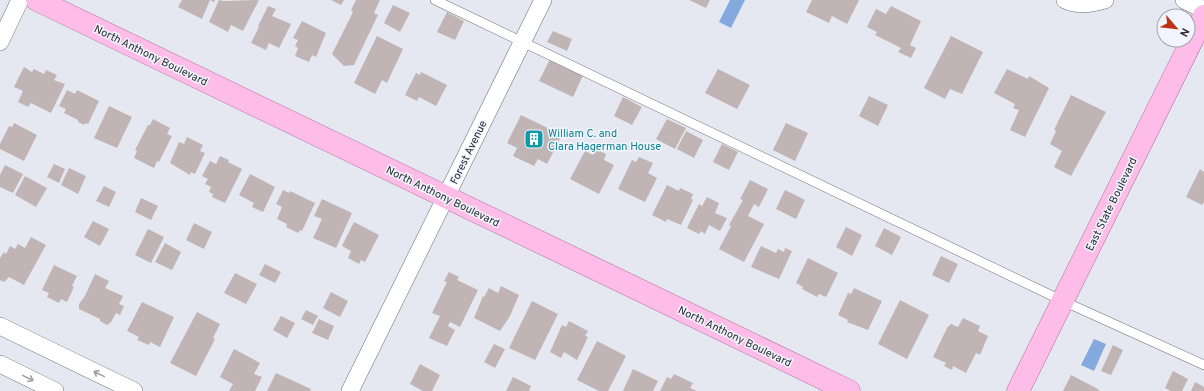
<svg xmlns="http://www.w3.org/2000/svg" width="1204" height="391" viewBox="0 0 1204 391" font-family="Overpass,sans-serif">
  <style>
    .water { fill: #84a9de }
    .building { fill: #c0b5b4 }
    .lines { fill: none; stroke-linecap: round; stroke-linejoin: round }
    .lane-casing { stroke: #6d6f77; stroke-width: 10 }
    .street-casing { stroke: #6d6f77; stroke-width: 18 }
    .primary-casing { stroke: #b26d9d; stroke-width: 23 }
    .lane { stroke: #fff; stroke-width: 9 }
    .street { stroke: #fff; stroke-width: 17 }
    .primary { stroke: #fdbde8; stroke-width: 22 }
    .oneway { stroke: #9fa0a1 }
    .labels { text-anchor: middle; stroke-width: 3; stroke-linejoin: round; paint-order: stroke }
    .street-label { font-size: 11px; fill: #292b2e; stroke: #f2f5fe }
    .culture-label { font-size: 11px; fill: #0d838f; stroke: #f2f5fe; text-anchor: start }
  </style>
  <rect width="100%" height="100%" fill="#e5e8f1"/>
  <!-- water -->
  <g class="water">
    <path d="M730,0H745L731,28L719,22Z"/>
    <path d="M1094,339L1106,344L1094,371L1081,365Z"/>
  </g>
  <!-- building -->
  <g class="building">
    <path d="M182,0H215L214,2L210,0L202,19L178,7Z"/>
    <path d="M219,0L223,1L259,0L243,31L231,25L228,32L209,22Z"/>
    <path d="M331,0H344L341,5Z"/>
    <path d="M356,0H380L374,13L378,15L354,65L344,66L332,54L353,12L351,10Z"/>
    <path d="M689,0H710L706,8Z"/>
    <path d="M812,0H859L847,24L832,16L829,23L806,12Z"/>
    <path d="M393,5L410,13L400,32L384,23Z"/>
    <path d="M268,6L276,9L272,16L291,24L279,48L269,43L266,50L251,43L259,27L258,26Z"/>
    <path d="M891,6L921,21L910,45L916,48L911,58L898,52L901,48L875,35L877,32L867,27L876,9L886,14Z"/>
    <path d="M447,12L464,21L455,40L437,32Z"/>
    <path d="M302,21L326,33L316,57L312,55L309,62L295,56L298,48L295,46L298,40L293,38Z"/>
    <path d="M553,31L572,39L567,51L547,42Z"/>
    <path d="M377,36L403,49L387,83L382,80L375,94L354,83Z"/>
    <path d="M951,36L983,52L962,94L950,89L945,99L924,88Z"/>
    <path d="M551,57L584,73L573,97L539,81Z"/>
    <path d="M24,67L32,72L34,69L44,74L46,70L57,75L54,80L65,84L51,113L31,103L28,107L18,102L23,91L14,87Z"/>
    <path d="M718,69L750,85L737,109L705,93Z"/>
    <path d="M1007,69L1028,79L1029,76L1049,88L1025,137L1010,130L1019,110L1013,108L1015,104L994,93Z"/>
    <path d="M421,72L447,85L436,106L419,97L417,101L405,95L416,73L420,75Z"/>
    <path d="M67,90L75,94L77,90L99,101L88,124L85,123L84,125L78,122V120L64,113L66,109L59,106Z"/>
    <path d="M1071,95L1106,112L1071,176L1054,167L1062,151L1050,144L1056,131L1054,130Z"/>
    <path d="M869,96L888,105L878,126L859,116Z"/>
    <path d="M623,97L642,107L632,125L614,116Z"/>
    <path d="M109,106L132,117L117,148L94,138Z"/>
    <path d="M521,115L562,135L547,164L538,159L534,166L513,156L517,148L507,143Z"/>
    <path d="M153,119L170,128L167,134L172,136L159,162L157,161L154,168L134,158L137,151L135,150L148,125H150Z"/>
    <path d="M667,119L686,128L675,149L656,139Z"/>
    <path d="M14,123L37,135L24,161L0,149V144L9,126L12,127Z"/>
    <path d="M786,123L808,133L795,161L773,150Z"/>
    <path d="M686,131L703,140L694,158L677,149Z"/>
    <path d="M187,137L203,145L200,151L205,153L195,174L191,172L190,175L170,163L179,142L184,144Z"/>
    <path d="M722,144L738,152L729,170L713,162Z"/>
    <path d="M596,149L606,154L604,160L614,165L599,194L570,179L585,151L593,155Z"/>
    <path d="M220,156L229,160L228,162L242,169L225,203L212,197L213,194L209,192L211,187L205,184L208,179L202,176L210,161L216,164Z"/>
    <path d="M639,157L653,163L648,173L657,178L645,202L618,189L632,160L636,162Z"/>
    <path d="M54,164L65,169L59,183L47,177Z"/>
    <path d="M5,165L23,174L13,193L0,187V175Z"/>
    <path d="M69,168L86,176L78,194L61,185Z"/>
    <path d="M1200,169L1204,172V202L1202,205L1186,197Z"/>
    <path d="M250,174L275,187L263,212L252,207L254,203L239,195Z"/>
    <path d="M25,176L47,188L36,207L15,195Z"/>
    <path d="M750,180L768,189L759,207L754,204L748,216L764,224L744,262L719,249L731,226L729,225L743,200L740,199Z"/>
    <path d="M667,185L679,191L680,188L693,194L691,199L693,200L681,225L667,219L666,222L652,215Z"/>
    <path d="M104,186L116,192L109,207L96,201Z"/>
    <path d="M283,190L289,193L290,191L315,203L302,231L300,230L298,233L286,227L287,224L277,219L282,207L276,204Z"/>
    <path d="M785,190L805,200L796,219L776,209Z"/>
    <path d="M707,197L719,203L715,213L727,218L720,231L709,225L705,234L701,231L699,234L687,228L699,204L702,206Z"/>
    <path d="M141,198L158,206L151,220L135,212Z"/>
    <path d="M322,199L352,213L336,248L313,238L322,219L314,216Z"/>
    <path d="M93,221L109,229L100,246L84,237Z"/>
    <path d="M354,222L379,235L365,262L361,260L359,264L348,258L351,251L342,246Z"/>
    <path d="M194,223L212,232L204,249L186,240Z"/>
    <path d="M846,227L862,235L852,256L836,247Z"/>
    <path d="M884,228L901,237L892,255L875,246Z"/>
    <path d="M148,229L164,237L151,263L135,255Z"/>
    <path d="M31,237L46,245L24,285L9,277L4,282L0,280V258L4,252L6,254L10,246L15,249L18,244L25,248Z"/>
    <path d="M165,243L181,252L172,270L155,262Z"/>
    <path d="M761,246L776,253L778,249L784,252L785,248L792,251L779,279L751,267Z"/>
    <path d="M941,256L958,264L949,283L932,275Z"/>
    <path d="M808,258L838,273L826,297L819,294L817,297L802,289L803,287L796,283Z"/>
    <path d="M265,264L281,272L275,283L259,275Z"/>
    <path d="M54,265L77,276L72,286L74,287L67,302L61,299L59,303L47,297L49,293L42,290Z"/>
    <path d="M449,272L459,277L457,280L478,290L460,327L450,322L448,326L455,330L447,346L429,338L440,316L432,313L447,282L444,281Z"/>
    <path d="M235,273L257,284L246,304L224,293Z"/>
    <path d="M95,274L109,281L105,288L123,296L119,304L124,306L120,315L116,313L111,322L107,325L100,321V319L79,309V304L85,296Z"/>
    <path d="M501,286L519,295L510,316L500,331L474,318L483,296L484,297L489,288L498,293Z"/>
    <path d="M854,288L882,301L868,330L847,322L848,320L838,315L848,293L851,294Z"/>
    <path d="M331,292L348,301L340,317L323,308Z"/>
    <path d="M900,300L929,315L907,359L878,344Z"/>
    <path d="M532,301L558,314L535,360L509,348Z"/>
    <path d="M142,302L174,317L160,347L150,342L149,345L137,340L139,337L127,331Z"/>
    <path d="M306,310L318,316L313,325L301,319Z"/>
    <path d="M197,312L220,324L213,338L215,339L196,376L170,363Z"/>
    <path d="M281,316L295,323L287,338L273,330Z"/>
    <path d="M963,318L980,326L978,331L988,336L980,355L976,353L966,373L953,366L952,370L944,366L946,363L933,357L947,328L951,324L958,327Z"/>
    <path d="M319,319L334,326L328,340L312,333Z"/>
    <path d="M569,321L588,331L585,336L588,337L577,360L564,352L561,358L550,352L562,325L566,327Z"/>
    <path d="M597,341L626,356L608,391H599L577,380Z"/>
    <path d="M494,344L505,349L495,368L484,362Z"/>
    <path d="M1113,345L1123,350L1111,375L1101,371Z"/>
    <path d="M234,349L260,363L254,374L262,377L255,391H229L233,384L220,377Z"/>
    <path d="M420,364L440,375L432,391H423L410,384Z"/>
    <path d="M633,369L658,381L653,391H623Z"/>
    <path d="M1173,371L1188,379L1182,391H1171L1165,388Z"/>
    <path d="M276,373L311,389L310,391H267Z"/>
    <path d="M674,374L693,383L690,388L697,391H660L667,377L671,379Z"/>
    <path d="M1071,375L1096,388L1100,391H1063Z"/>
    <path d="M513,377L531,386L529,391H506Z"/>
    <path d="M1195,382L1204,387V391H1191Z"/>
  </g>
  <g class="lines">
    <!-- lane casing -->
    <g class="lane-casing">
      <path id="lane" d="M435,0L1063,301L1204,365"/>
    </g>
    <!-- street casing -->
    <g class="street-casing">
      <g id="street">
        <path d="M1065,0C1077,6 1092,4 1105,0"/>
        <path d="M1184,0L1204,10"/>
        <path d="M0,42L20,0"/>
        <path d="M0,326L134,391"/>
        <path d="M0,364L55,391"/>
        <path d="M350,391L543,0"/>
      </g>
    </g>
    <!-- primary casing -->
    <g class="primary-casing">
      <g id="primary">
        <path d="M37,0L849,391"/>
        <path d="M1018,391L1204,16"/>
      </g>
    </g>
    <!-- lane -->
    <use href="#lane" class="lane"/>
    <!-- street -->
    <use href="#street" class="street"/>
    <!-- primary -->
    <use href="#primary" class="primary"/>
  </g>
  <!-- one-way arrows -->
  <defs><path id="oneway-shaft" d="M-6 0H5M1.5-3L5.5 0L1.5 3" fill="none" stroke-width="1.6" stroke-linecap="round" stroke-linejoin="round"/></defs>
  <g class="oneway">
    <use href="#oneway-shaft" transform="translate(99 374) rotate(-154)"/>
    <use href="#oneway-shaft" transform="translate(28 378) rotate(26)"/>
  </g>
  <!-- icons -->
  <defs>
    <g id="building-square" transform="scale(1)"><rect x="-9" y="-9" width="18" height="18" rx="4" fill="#0f9aa8" stroke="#f2f5fe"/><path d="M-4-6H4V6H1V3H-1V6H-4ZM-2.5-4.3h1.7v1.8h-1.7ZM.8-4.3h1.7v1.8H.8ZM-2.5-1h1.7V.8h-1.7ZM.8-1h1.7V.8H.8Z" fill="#fff"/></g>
  </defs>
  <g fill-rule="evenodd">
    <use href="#building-square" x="534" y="139"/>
  </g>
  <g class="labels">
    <!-- street labels -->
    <g class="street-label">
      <text transform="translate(151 55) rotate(26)" y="4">North Anthony Boulevard</text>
      <text transform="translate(468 152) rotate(-64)" y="4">Forest Avenue</text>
      <text transform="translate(443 196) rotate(26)" y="4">North Anthony Boulevard</text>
      <text transform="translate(1111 204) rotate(-64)" y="4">East State Boulevard</text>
      <text transform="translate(735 336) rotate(26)" y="4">North Anthony Boulevard</text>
    </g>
    <!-- culture labels -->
    <g class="culture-label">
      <text x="548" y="137">William C. and<tspan x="548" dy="13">Clara Hagerman House</tspan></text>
    </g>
  </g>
  <!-- north arrow -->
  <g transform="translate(1176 28) rotate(118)"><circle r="19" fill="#f2f5fe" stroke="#a2a4ab"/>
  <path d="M0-3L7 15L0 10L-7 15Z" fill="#bd3214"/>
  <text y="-6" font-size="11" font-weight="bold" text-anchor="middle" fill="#292b2e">N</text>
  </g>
</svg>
